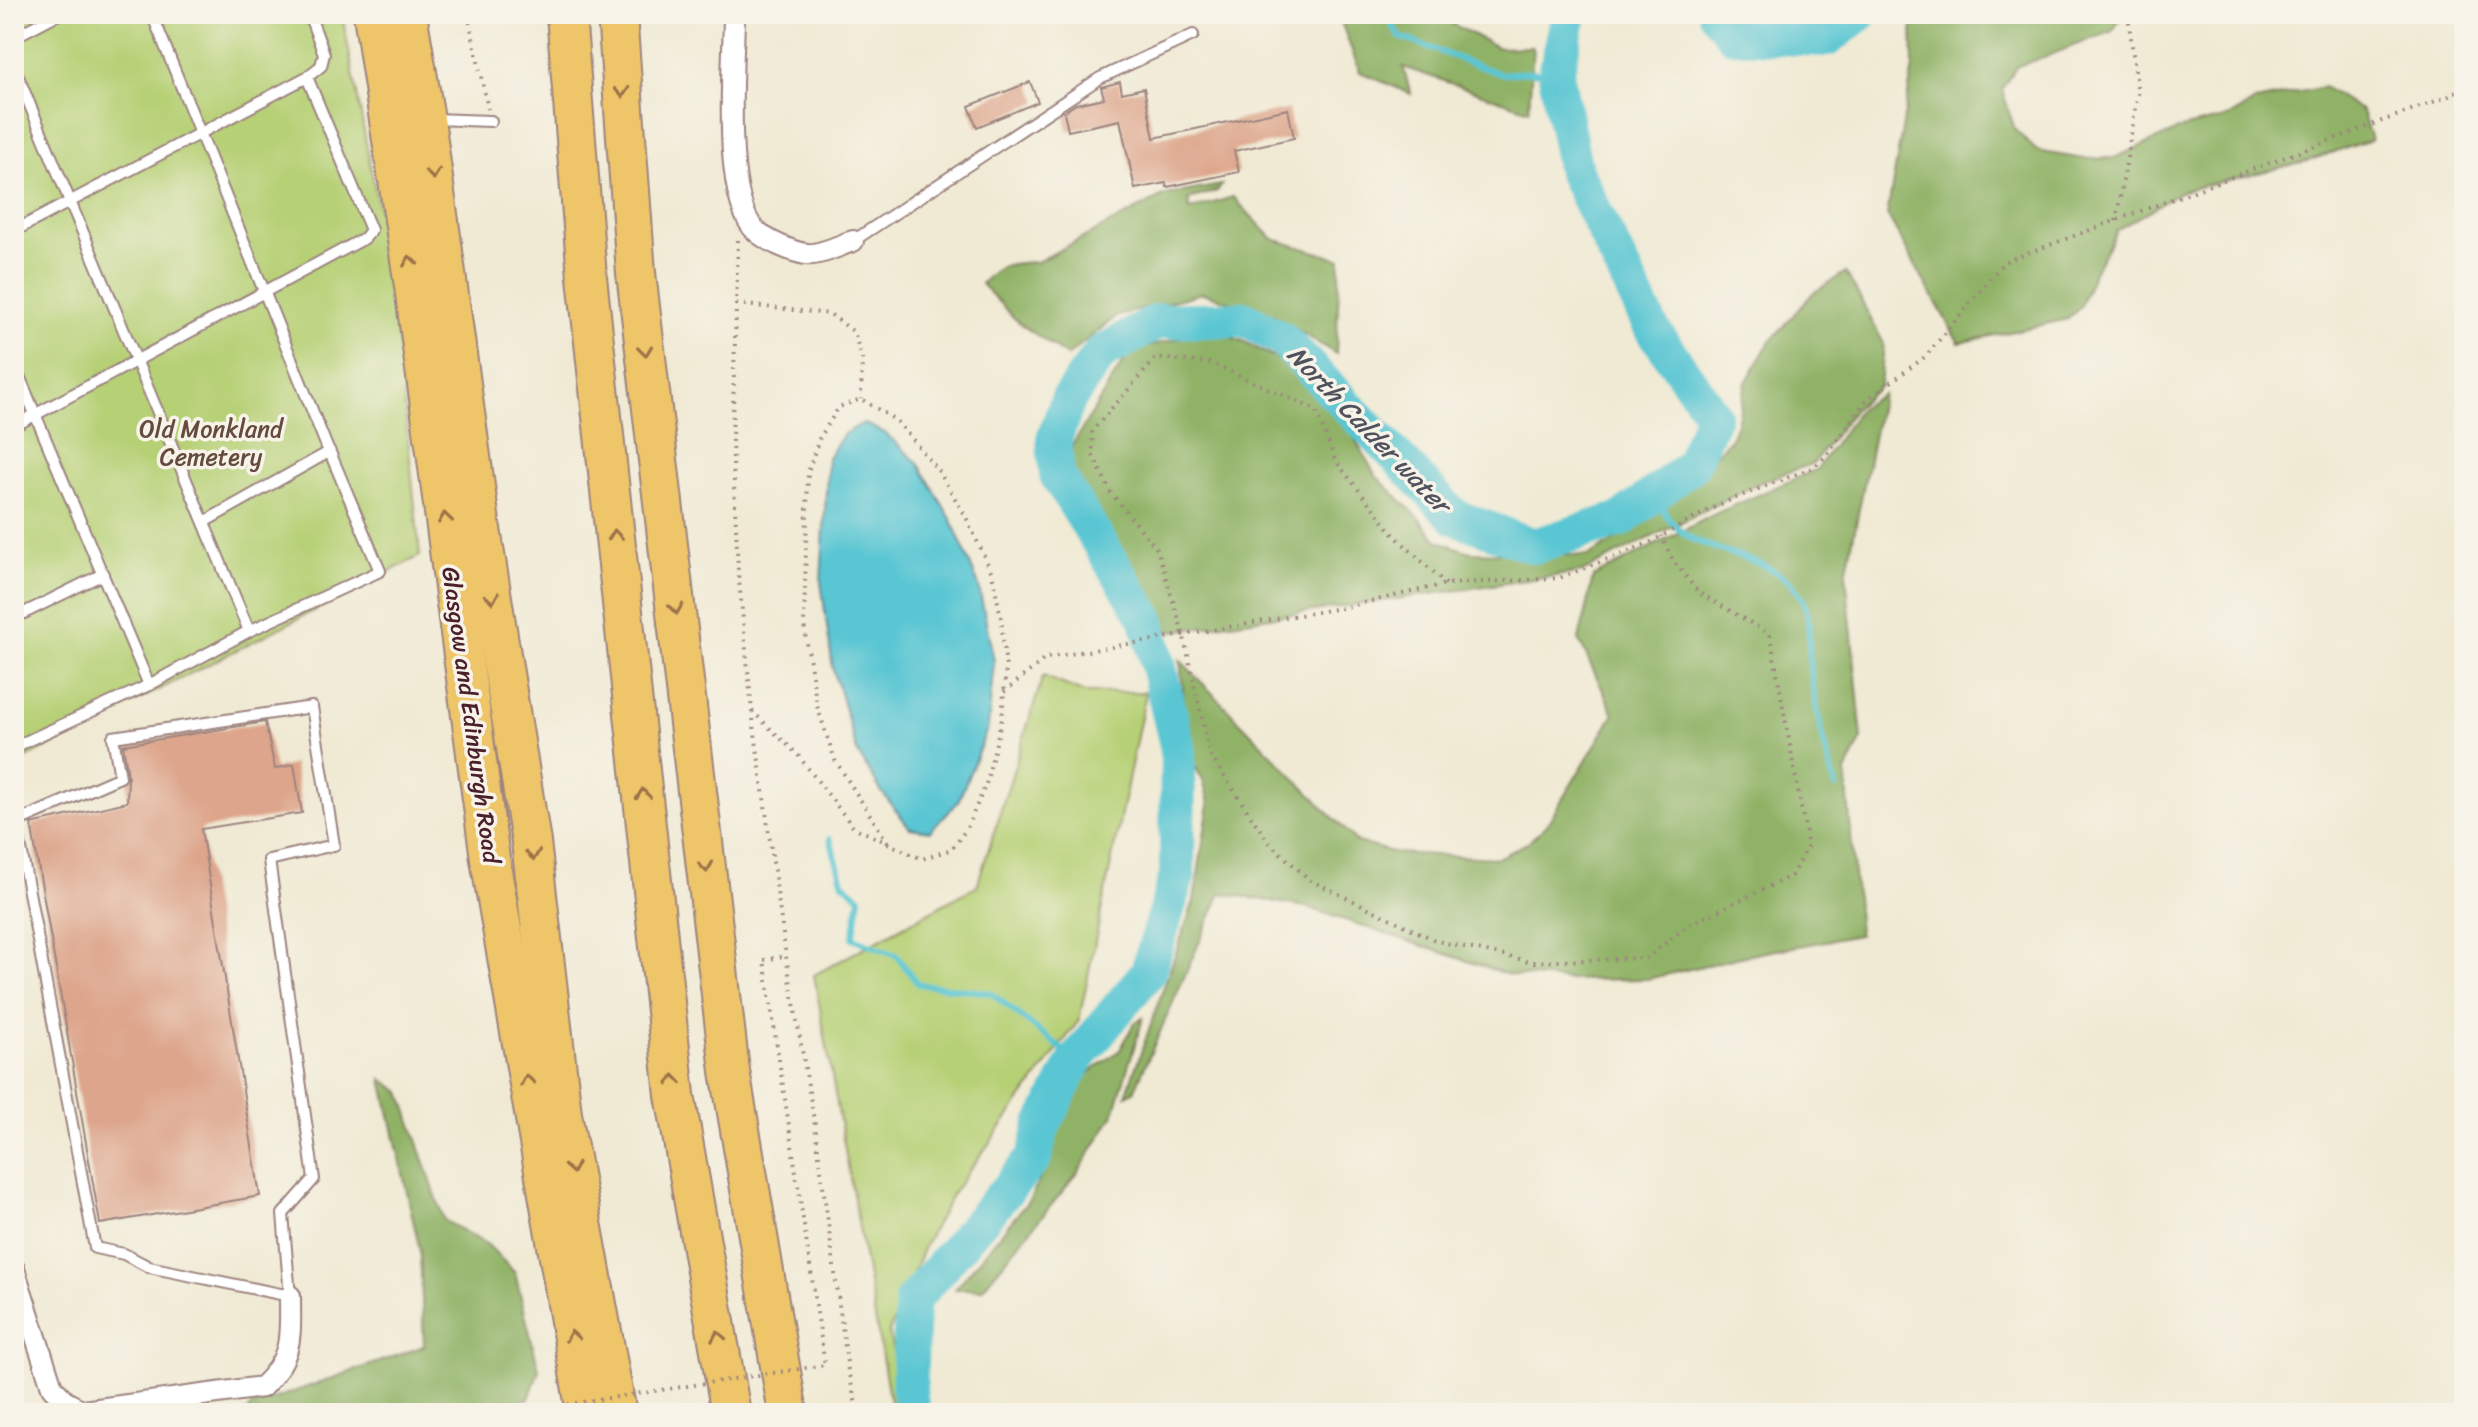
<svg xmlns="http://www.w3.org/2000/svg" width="2478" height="1427" viewBox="0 0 2478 1427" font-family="Sriracha,sans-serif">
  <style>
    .green { fill: #b6d075; stroke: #807850; stroke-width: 2 }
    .forest { fill: #90b266; stroke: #6d6848; stroke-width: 2 }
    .water { fill: #5ac6d3; stroke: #52727f; stroke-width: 2 }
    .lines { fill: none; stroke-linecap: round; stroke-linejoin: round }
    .stream { stroke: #5ac6d3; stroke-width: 6 }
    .river { stroke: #5ac6d3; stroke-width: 36 }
    .building { fill: #dda58b }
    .lane-casing { stroke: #9d8480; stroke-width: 14 }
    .street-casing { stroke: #9d8480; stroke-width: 24 }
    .highway-casing { stroke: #9d8480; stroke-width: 42 }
    .path { stroke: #9d8480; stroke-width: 4; stroke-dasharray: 2 6; stroke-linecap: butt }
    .lane { stroke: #fff; stroke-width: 10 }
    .street { stroke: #fff; stroke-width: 20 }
    .highway { stroke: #eec569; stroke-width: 38 }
    .path-bridge { stroke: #9d8480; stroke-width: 4; stroke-dasharray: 2 6; stroke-linecap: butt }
    .oneway { stroke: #9c724a }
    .labels { text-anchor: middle; stroke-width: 7; stroke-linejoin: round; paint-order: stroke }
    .park-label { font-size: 24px; fill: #654b3e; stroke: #f7f3e8 }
    .street-label { font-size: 24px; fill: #4a1f2b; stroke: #f7f3e8 }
    .water-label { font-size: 26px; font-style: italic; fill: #4f515d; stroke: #f7f3e8 }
  </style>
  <rect width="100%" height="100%" fill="#f7f3e8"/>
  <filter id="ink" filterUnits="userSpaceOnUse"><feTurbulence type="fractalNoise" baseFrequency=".0125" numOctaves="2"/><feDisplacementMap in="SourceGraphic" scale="16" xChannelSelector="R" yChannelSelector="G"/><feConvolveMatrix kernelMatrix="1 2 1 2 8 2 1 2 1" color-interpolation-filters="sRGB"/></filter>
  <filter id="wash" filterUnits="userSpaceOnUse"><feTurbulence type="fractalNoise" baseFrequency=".006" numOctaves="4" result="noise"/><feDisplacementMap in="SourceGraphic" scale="32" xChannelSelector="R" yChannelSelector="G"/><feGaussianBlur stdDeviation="1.8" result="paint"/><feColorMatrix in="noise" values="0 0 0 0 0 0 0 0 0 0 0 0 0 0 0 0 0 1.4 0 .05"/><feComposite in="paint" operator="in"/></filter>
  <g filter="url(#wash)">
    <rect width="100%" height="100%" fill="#f0ead4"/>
    <!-- green -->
    <g class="green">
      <path d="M14,14H342L391,275L420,556L14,764Z"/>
      <path d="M1043,676L1085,693L1146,692L1079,1020L953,1193L925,1244L889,1332L907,1413H892L814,975L977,886Z"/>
    </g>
    <!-- forest -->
    <g class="forest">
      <path d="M1338,14H1433L1499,48L1533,47L1529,110L1403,67L1411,94L1360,72Z"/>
      <path d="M1912,14H2123L2112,32C2079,42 2050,57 2017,66L2002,89L2015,130L2037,151L2084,159L2114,158L2185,127L2229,117L2256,101L2324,87L2362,111L2371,140L2304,162L2182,191L2117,230L2094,272L2080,307L2068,319L1959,343L1887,215L1913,67Z"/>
      <path d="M1222,185L1217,191L1189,199L1190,210L1233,197L1273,239L1340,259L1336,354L1272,314L1202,293L1117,316L1067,356L1019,323L981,284C1000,262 1009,263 1037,262L1165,195Z"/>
      <path d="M1846,272L1884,344L1880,386L1854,409L1814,463L1761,482L1582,572L1169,632L1086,493L1069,471L1073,444L1129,352L1209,330L1243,341L1290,366L1318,390L1354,438L1376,476L1418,517L1438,541L1470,552L1589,556L1631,530L1696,476L1731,438L1737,424L1746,382L1769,343L1813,293Z"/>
      <path d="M1882,394L1846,574L1862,738L1846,772L1859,935L1749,955L1648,979L1567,980L1509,975L1306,907L1221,893L1134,1091L1126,1095L1194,901L1209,803L1203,780L1190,758L1180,660L1357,842L1396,853L1498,858L1527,843L1546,826L1614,714L1579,640L1593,577L1715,514L1817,469L1860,408Z"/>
      <path d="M1143,1018L1113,1116L1077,1174L982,1289H955L1030,1199L1050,1158L1060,1112L1085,1076L1120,1050L1134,1024Z"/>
      <path d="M382,1079L401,1092L444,1220L488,1245L515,1273L539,1370L529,1399L397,1413H247L250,1407L424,1346L420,1251Z"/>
    </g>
    <!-- water -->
    <path class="water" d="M863,423L885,433L918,463L951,519L978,583L994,661L988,727L958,802L930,831L910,828L881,791L857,751L833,669L821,582L828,457L844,434Z"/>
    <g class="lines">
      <!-- stream -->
      <g class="stream">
        <path d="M1385,14L1400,37L1501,74L1530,72L1556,74"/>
        <path d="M1654,495C1663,512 1675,531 1694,540C1730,557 1782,560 1803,600C1811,614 1808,650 1810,667C1815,707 1824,748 1836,787"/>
        <path d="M830,839L843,883L860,897L853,938L896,955L918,984L991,993L1076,1060"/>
      </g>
      <!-- river -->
      <g class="river">
        <path d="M1716,14L1733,35L1827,39L1860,14"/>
        <path d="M913,1413L909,1392L912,1301L1034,1158L1042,1127L1076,1060L1148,972L1177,876L1178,749L1147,619L1057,475L1054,439L1069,398L1101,353L1159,321L1245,319L1283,340L1455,517L1534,546L1622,519L1691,466L1713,415L1651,327L1575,171L1556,74L1569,14"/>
      </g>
    </g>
    <g id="blocks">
      <!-- building -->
      <g class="building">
        <path d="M1030,82L1038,102L977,127L969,106Z"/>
        <path d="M1120,82L1122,93L1144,88L1154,138L1288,109L1294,138L1234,151L1239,172L1167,187L1166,183L1135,189L1120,120L1068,131L1064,112L1076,104L1104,98L1101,87Z"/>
        <path d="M265,722L275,769L294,764L302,813L201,829L260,1196L100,1224L31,824L127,802L128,776L123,745Z"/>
      </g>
    </g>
  </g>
  <g filter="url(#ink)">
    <use href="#blocks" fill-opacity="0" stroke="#9d8480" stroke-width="2"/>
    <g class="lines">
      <!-- lane casing -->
      <g class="lane-casing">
        <g id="lane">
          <path d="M152,14L329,452L204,522"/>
          <path d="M14,37L58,14"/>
          <path d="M14,67L249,631"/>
          <path d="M307,77L321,66L324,54L309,14"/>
          <path d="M433,119L491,121"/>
          <path d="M14,231L307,77L371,230L365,238L14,426"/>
          <path d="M853,241L1100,78L1193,35"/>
          <path d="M14,364L149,685L249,631L380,571L329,450"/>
          <path d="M14,618L103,574"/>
          <path d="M312,707L334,845L269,860L314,1179L283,1214L290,1296L149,1267L124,1254L95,1248L16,822L120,777L113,737Z"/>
          <path d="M14,747L149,685"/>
        </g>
      </g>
      <!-- street casing -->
      <g class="street-casing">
        <g id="street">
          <path d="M734,14C734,62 721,198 756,231C767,241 792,252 806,254C819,256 840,245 853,241"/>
          <path d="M14,1269L52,1387L66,1402L83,1411L262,1387C294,1356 290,1337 290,1296"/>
        </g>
      </g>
      <!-- highway casing -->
      <g class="highway-casing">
        <g id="highway">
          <path d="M373,14L414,286L490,859L586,1413"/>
          <path d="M407,14L425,119L480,523L531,842L562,1114L617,1413"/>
          <path d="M566,14L587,277L675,1095L731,1413"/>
          <path d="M617,14L636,273L730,1071L788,1413"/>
        </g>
      </g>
      <!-- path -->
      <g class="path">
        <path d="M468,14L488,109"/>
        <path d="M2116,221L2138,94L2128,14"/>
        <path d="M738,240L732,441L738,570L752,711L786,956L815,1126L848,1370L858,1413"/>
        <path d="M736,304L830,314L854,332L862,359L861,399"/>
        <path d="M1446,584L1395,536L1335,460L1316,410L1211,363L1156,358L1092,431L1093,455L1111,493L1157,549L1183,633L1210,755L1269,843L1310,880L1437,941L1532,962L1647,958L1688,925L1791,876L1808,846L1770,634L1699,593L1674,562L1661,536"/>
        <path d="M1004,692L1046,658L1341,608L1446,584L1559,578L1649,543L1718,505L1814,467L1826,456L1864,402L1926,356L2004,262L2449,96L2464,86"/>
        <path d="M752,711L798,755L853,827L922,859L952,849L967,828L986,784L1002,718L1006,668L1001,617L992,573L966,517L938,470L897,421L861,399L839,407L819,439L808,472L804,625L817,706L835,760L888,843"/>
        <path d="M764,960L786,956"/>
        <path d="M427,1413L471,1407L491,1413"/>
      </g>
      <!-- lane -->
      <use href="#lane" class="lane"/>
      <!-- street -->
      <use href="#street" class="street"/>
      <!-- highway -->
      <use href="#highway" class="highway"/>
      <!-- path-bridge -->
      <path class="path-bridge" d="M532,1413L531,1410L825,1365L764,960"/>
    </g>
    <!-- one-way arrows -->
    <defs><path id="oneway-chevron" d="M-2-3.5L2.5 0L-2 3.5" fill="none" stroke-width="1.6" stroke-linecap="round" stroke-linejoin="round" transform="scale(2)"/></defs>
    <g class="oneway">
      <use href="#oneway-chevron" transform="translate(622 92) rotate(86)"/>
      <use href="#oneway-chevron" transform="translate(433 174) rotate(82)"/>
      <use href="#oneway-chevron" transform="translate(410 261) rotate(-99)"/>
      <use href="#oneway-chevron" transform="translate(645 351) rotate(83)"/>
      <use href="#oneway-chevron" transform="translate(445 518) rotate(-98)"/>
      <use href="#oneway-chevron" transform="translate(615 535) rotate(-96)"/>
      <use href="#oneway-chevron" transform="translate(492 598) rotate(81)"/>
      <use href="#oneway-chevron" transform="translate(676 609) rotate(83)"/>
      <use href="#oneway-chevron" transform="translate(643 794) rotate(-96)"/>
      <use href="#oneway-chevron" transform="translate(533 855) rotate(83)"/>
      <use href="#oneway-chevron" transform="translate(706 867) rotate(83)"/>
      <use href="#oneway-chevron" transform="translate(527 1080) rotate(-100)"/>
      <use href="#oneway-chevron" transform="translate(674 1080) rotate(-96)"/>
      <use href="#oneway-chevron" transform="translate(572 1168) rotate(80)"/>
      <use href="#oneway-chevron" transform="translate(572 1336) rotate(-100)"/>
      <use href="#oneway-chevron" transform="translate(718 1336) rotate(-100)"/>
    </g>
  </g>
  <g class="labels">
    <!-- park labels -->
    <g class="park-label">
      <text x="211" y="437">Old Monkland<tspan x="211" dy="28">Cemetery</tspan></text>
    </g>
    <!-- street labels -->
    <g class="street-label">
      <text transform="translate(471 715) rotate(82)" y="8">Glasgow and Edinburgh Road</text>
    </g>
    <!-- water labels -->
    <g class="water-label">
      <text transform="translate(1369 429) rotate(46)" y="9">North Calder water</text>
    </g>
  </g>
  <!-- margin -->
  <rect width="2478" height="1427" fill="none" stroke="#f7f3e8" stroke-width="48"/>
</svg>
